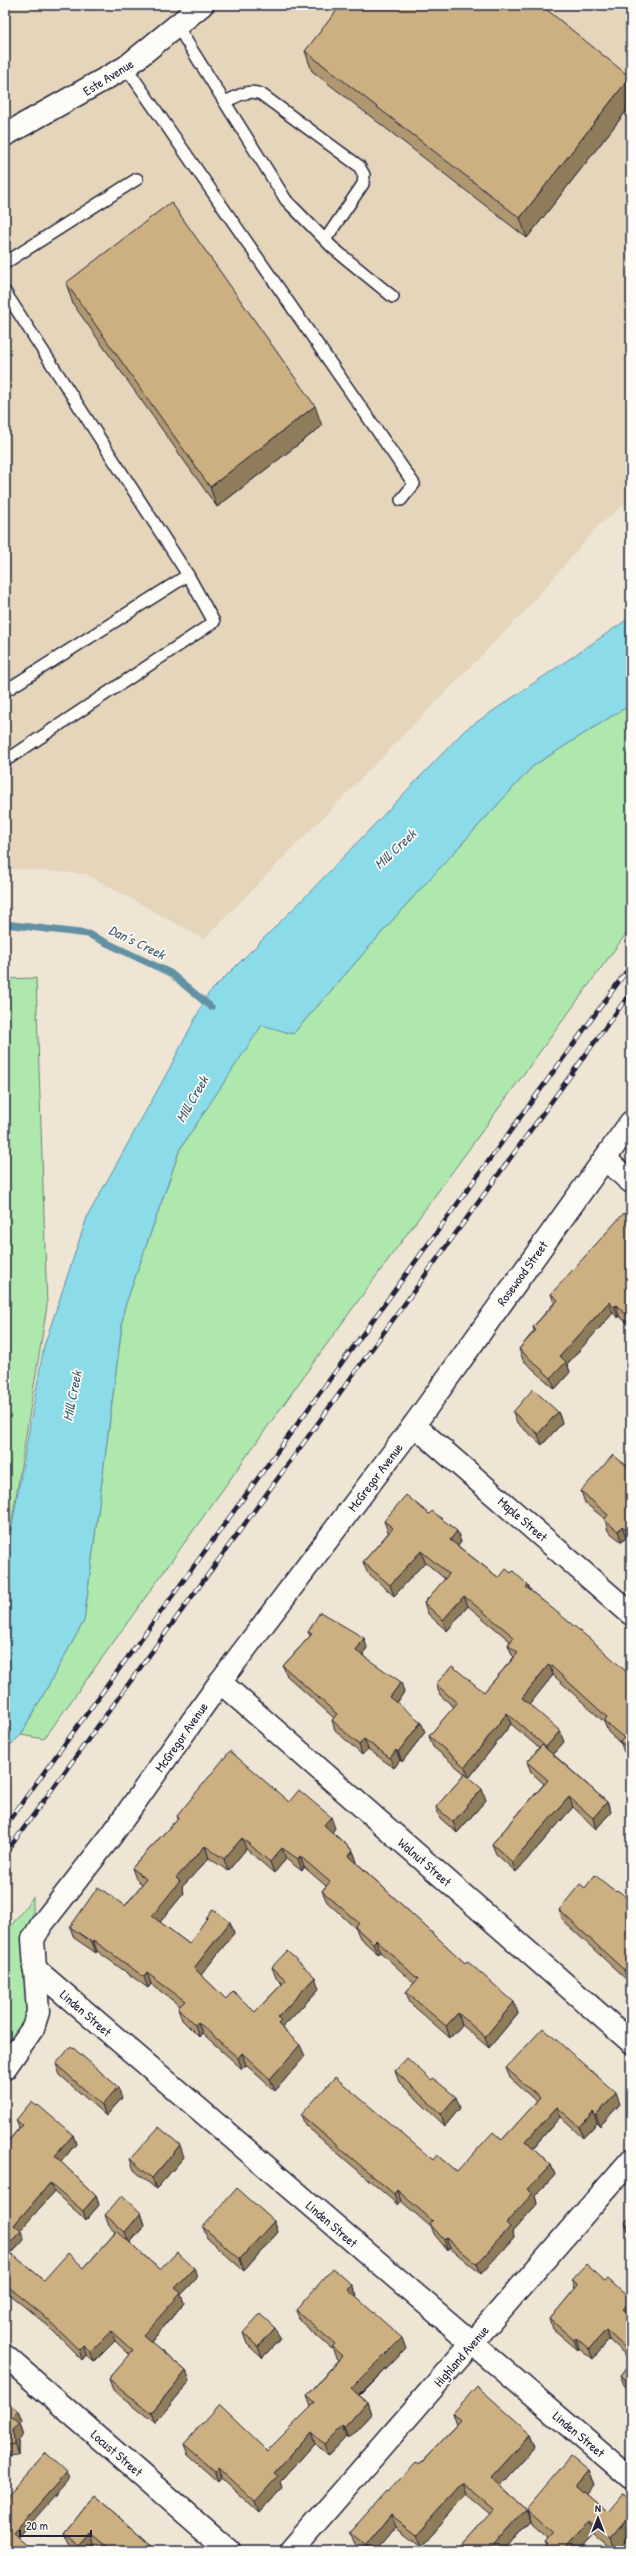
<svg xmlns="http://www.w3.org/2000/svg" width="636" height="2556" viewBox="0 0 636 2556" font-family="'Patrick Hand',sans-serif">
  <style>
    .built { fill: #e4d5bb }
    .green { fill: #aee8ad; stroke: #688574 }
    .water { fill: #8cdbe9; stroke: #6291a3 }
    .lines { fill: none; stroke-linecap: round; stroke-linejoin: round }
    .stream { stroke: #6291a3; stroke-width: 7 }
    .service-casing { stroke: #22223b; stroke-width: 14 }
    .minor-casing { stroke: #22223b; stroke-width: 25 }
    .tertiary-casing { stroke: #22223b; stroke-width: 25 }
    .service { stroke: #fdfcf7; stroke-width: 11 }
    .minor { stroke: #fdfcf7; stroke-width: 22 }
    .tertiary { stroke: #fdfcf7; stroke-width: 22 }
    .rail-casing { stroke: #22223b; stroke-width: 4.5 }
    .rail { stroke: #fdfcf7; stroke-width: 3; stroke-dasharray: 9; stroke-linecap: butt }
    .wall { fill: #af976f; stroke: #22223b }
    .shaded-wall { fill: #8f7b5a; stroke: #22223b }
    .building { fill: #ccb081; stroke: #22223b }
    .labels { text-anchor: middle; stroke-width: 3.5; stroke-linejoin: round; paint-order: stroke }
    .street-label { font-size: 13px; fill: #22223b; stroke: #fdfcf7 }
    .water-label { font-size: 14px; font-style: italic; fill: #425a6f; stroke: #fdfcf7 }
  </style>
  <rect width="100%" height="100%" fill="#eee5d4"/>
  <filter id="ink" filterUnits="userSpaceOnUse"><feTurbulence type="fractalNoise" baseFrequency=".025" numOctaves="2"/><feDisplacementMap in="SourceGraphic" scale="8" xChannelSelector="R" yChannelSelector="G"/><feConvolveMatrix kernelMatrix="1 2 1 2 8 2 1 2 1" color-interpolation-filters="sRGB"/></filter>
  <g filter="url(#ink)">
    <!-- built -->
    <path class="built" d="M5,5H631V499L599,525L524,612L204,939L86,874L5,868Z"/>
    <!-- green -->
    <g class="green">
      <path d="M631,704V927L334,1334L44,1739L21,1735L84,1621L124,1309L180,1149L262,1024L293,1034L405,906L533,766Z"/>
      <path d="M36,978L47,1306L5,1564V979Z"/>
      <path d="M33,1897V1957L38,1994L5,2068V1934Z"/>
    </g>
    <!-- water -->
    <path class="water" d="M631,617V704L533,766L405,906L293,1034L262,1025L180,1149L124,1309L84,1621L21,1735L5,1751V1565L44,1346L87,1217L167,1073L208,994L304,898L465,730Z"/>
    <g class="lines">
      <!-- stream -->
      <path class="stream" d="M5,924L88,934L170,973L211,1007"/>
      <!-- service casing -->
      <g class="service-casing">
        <g id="service">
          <path d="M177,26L286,200L333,248L393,297"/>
          <path d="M126,67L414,484L401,500"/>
          <path d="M225,102C238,96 247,89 261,94L359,166L364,175L363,184L325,240"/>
          <path d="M5,263L137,179"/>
          <path d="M5,292L188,575L214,622L5,761"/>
          <path d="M5,691L188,575"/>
        </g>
      </g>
      <!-- minor casing -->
      <g class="minor-casing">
        <g id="minor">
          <path d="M605,1159L631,1182"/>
          <path d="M414,1425L631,1614"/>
          <path d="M220,1682L631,2042"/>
          <path d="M34,1968L631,2479"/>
          <path d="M5,2068L33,2028L38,2012L33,1939L42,1924L111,1836L220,1682L414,1425L631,1122"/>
          <path d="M5,2356L229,2551"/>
          <path d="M291,2551L631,2160"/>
        </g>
      </g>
      <!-- tertiary casing -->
      <g class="tertiary-casing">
        <path id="tertiary" d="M5,135L126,67L202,5"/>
      </g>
      <!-- service -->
      <use href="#service" class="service"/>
      <!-- minor -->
      <use href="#minor" class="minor"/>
      <!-- tertiary -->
      <use href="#tertiary" class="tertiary"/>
      <!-- rail casing -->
      <g class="rail-casing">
        <g id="rail">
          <path d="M5,1826L631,965"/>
          <path d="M5,1854L631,992"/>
        </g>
      </g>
      <!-- rail -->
      <use href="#rail" class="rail"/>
    </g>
    <!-- wall -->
    <g class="wall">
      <path d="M305,51L631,80V105L527,238L312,71Z"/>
      <path d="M66,283L322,426L217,507L73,304Z"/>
      <path d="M631,1219V1326L619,1316L618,1318L613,1313L567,1364L570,1372L555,1389L523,1360L519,1349L534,1331L533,1327L554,1303L551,1294Z"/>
      <path d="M513,1412H558L562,1423L542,1445L517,1423Z"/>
      <path d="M631,1469V1542L626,1537L622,1542L608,1531L605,1519L585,1503L581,1491Z"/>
      <path d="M429,1514L457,1531L461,1542L458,1546L499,1578L511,1573L528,1585L531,1591L631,1676V1758L624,1752L621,1744L608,1732L604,1722L553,1675L529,1705L564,1742L553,1754L607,1802L611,1812L596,1829L573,1807L516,1872L496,1854L492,1844L544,1784L531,1772L527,1762L539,1748L511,1724L469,1778L486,1800L457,1833L440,1818L436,1807L465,1774L433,1747L429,1736L454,1707L440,1695L436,1684L484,1692L514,1657L512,1655L508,1645L510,1641L468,1606L447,1631L428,1614L424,1603L445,1579L425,1562L394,1596L367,1572L363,1562L389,1532H388L384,1521Z"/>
      <path d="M308,1632L367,1647L363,1656L404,1692L397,1703L425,1732L402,1762L400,1760L394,1768L368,1749L362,1755L335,1730L332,1720L334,1718L287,1676L283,1666L310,1636Z"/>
      <path d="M289,1802L335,1828L332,1832L353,1851L357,1862V1863L518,2013L489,2048L462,2025L450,2038L410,2003L406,1992L414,1983L380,1952L378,1954L360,1938L356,1929L327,1902L322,1891L326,1886L304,1867L302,1871L286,1859L274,1873L246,1849L228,1871L209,1858L182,1887L184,1893L160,1922L189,1944L230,1922L234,1933L201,1975L226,1999L255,2012L282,1984L276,1978L272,1967L319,1989L283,2027L284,2030L305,2056L275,2091L246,2065L242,2069L202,2033L199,2037L182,2020L178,2008L180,2006L151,1984L148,1988L97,1951L96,1953L74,1938L70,1927L125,1906L142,1884L136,1879L132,1868L178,1818L177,1816Z"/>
      <path d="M585,1888L616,1892L631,1902V1978L628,1981L563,1921L559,1910Z"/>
      <path d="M56,2064L122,2098L106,2116L60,2075Z"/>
      <path d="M506,2068L620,2104L600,2126L597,2123L583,2138L560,2117L533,2148L551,2165L555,2175L535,2196L537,2204L512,2232L514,2237L481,2274L450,2248L448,2251L434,2234L432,2228L401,2201L398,2205L305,2125L301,2115L433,2160L457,2172L502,2140L537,2102L510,2078Z"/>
      <path d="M395,2071L460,2108L445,2126L399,2082Z"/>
      <path d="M16,2120L73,2135L76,2144L61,2162L96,2196L99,2205L86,2220L54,2192L20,2230L24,2240L11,2254L44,2280L84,2268L116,2232L109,2226L105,2215L141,2213L145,2225L130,2243L160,2270L197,2278L181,2295L184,2303L151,2342L186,2371L190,2381L155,2423L113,2390L109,2379L130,2355L115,2341L94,2362L87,2356L83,2361L47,2325L5,2291V2145L19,2128Z"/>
      <path d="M184,2157L156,2189L134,2170L130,2159Z"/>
      <path d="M631,2216V2236L629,2234L625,2222Z"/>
      <path d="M274,2221L278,2232L244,2271L207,2238L203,2227Z"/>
      <path d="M572,2279L605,2281L631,2300V2360L609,2340L593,2359L579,2348L578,2350L553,2329L550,2319L575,2289Z"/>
      <path d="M352,2285L357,2296L356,2297L406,2349L360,2396L367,2402L371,2414L348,2439L346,2437L328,2456L315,2443L280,2482L282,2487L259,2513L221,2478L218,2482L188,2455L184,2444L267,2451L311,2407L307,2396L338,2360L336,2358L333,2350L300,2321L296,2310Z"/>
      <path d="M275,2328L280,2339L262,2358L247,2344L243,2333Z"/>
      <path d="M631,2363V2391L624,2385L620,2375Z"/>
      <path d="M5,2402L18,2411L22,2422L20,2424L24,2435L18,2441V2455L5,2456Z"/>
      <path d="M453,2413L531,2434L536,2446L500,2486L525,2509L530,2521L503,2551H460L459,2547L490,2513L467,2494L421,2546L396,2527L376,2551H362L355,2544L350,2532L387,2493L419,2465L457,2425Z"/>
      <path d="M588,2470L594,2485L586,2493L608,2512L631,2502V2535L617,2551H615L595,2534L580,2551H542L547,2546L545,2542L548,2539L531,2524L526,2509Z"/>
      <path d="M94,2495L157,2551H102L95,2545L90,2551H77L69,2544L64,2533Z"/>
    </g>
    <!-- shaded-wall -->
    <g class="shaded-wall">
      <path d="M630,77L631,80V105L527,238L520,218Z"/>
      <path d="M315,406L322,426L217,507L210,487Z"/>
      <path d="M609,1302L613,1313L567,1364L570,1372L555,1389L551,1378L560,1356Z"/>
      <path d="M616,1305L619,1316L618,1318L614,1307Z"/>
      <path d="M558,1412L562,1423L542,1445L538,1434Z"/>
      <path d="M622,1526L626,1537L622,1542L618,1531Z"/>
      <path d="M457,1531L461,1542L454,1550L450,1540Z"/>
      <path d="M421,1551L425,1562L394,1596L390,1585Z"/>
      <path d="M528,1585L532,1595L526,1587Z"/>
      <path d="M464,1596L468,1606L447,1631L443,1620Z"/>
      <path d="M364,1638L367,1647L360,1661L356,1651Z"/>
      <path d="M549,1664L553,1675L526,1709L522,1698Z"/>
      <path d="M401,1682L404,1692L394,1707L390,1697Z"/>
      <path d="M507,1713L511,1724L469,1778L465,1767Z"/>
      <path d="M421,1722L425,1732L402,1762L398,1752Z"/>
      <path d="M560,1731L564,1742L550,1757L546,1747Z"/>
      <path d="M364,1739L368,1749L362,1755L359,1745Z"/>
      <path d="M396,1750L400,1760L394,1768L390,1758Z"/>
      <path d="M482,1789L486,1800L457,1833L453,1822Z"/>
      <path d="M569,1797L573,1807L516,1872L512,1862Z"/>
      <path d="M607,1802L611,1812L596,1829L593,1818Z"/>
      <path d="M331,1817L335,1828L329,1837L324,1825Z"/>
      <path d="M242,1838L246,1849L228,1871L224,1859Z"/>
      <path d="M205,1846L209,1858L182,1887L184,1893L156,1927L152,1916L176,1878Z"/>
      <path d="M282,1848L286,1859L274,1873L270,1862Z"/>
      <path d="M353,1851L357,1862L353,1867L349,1856Z"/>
      <path d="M300,1856L304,1867L302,1871L298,1859Z"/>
      <path d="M230,1922L234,1933L198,1979L194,1968Z"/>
      <path d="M93,1940L97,1951L96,1953L92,1942Z"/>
      <path d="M376,1940L380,1952L378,1954L373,1943Z"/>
      <path d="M631,1962V1978L628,1981L624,1970Z"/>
      <path d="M147,1973L151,1984L148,1988L144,1977Z"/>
      <path d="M315,1977L319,1989L283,2027L285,2032L278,2024V2017Z"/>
      <path d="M514,2002L518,2013L489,2048L485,2037Z"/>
      <path d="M458,2013L462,2025L450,2038L446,2026Z"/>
      <path d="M198,2022L202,2033L199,2037L195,2025Z"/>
      <path d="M300,2045L305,2056L275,2091L270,2079Z"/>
      <path d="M242,2053L246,2065L242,2069L238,2058Z"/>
      <path d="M118,2087L122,2098L106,2116L102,2105Z"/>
      <path d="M616,2093L620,2104L600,2126L596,2116Z"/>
      <path d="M456,2097L460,2108L445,2126L441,2114Z"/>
      <path d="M557,2107L560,2117L530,2151L526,2141Z"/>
      <path d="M593,2112L597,2123L583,2138L580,2127Z"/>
      <path d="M73,2135L76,2144L58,2165L55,2156Z"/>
      <path d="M180,2145L184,2157L156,2189L152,2178Z"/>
      <path d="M551,2165L555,2175L535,2196L537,2204L512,2232L514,2237L481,2274L477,2264L506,2223L528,2189Z"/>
      <path d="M50,2183L54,2192L17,2234L14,2225Z"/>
      <path d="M397,2190L401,2201L398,2205L394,2194Z"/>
      <path d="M96,2196L99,2205L86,2220L83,2211Z"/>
      <path d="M141,2213L145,2225L129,2243L125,2232Z"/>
      <path d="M274,2221L278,2232L244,2271L240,2259Z"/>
      <path d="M21,2231L24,2240L5,2260V2248Z"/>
      <path d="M446,2238L450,2248L448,2251L444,2240Z"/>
      <path d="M194,2268L197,2278L181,2295L184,2303L147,2346L143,2335L175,2288Z"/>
      <path d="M352,2285L357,2296L352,2301L348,2290Z"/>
      <path d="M631,2301V2315L627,2319L623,2309Z"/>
      <path d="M275,2328L280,2339L262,2358L258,2347Z"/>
      <path d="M606,2330L609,2340L593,2359L589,2349Z"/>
      <path d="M111,2331L115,2341L94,2362L90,2352Z"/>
      <path d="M402,2338L406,2349L355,2400L351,2389Z"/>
      <path d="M576,2338L579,2348L578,2350L574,2340Z"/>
      <path d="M83,2346L87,2356L83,2361L79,2350Z"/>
      <path d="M186,2371L190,2381L155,2423L151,2413Z"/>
      <path d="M367,2402L371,2414L348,2439L344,2428Z"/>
      <path d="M18,2411L22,2422L20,2424L24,2435L18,2441V2455L14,2444L12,2417Z"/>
      <path d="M342,2426L346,2437L328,2456L324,2444Z"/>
      <path d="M311,2432L315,2443L280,2482L282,2487L259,2513L255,2502L274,2473Z"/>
      <path d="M531,2434L536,2446L496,2491L491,2478Z"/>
      <path d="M217,2467L221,2478L218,2482L214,2470Z"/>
      <path d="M588,2470L594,2485L582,2499L576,2484Z"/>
      <path d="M67,2472L70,2479L16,2540L13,2533Z"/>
      <path d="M463,2482L467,2494L421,2546L416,2534Z"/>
      <path d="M525,2509L530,2521L503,2551H488Z"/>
      <path d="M631,2514V2535L617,2551H616L611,2538Z"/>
      <path d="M391,2515L396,2527L376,2551H368L366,2546Z"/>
      <path d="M589,2520L595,2534L580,2551H563Z"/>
      <path d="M91,2534L95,2545L90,2551H82L80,2546Z"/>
    </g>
    <!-- building -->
    <g class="building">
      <path d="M341,5H541L630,77L520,218L305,51Z"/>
      <path d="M171,202L315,406L210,487L66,283Z"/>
      <path d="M624,1213L631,1219V1319L616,1305L614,1307L609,1302L560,1356L566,1362L551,1378L519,1349L536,1330L533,1327L558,1300L551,1294Z"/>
      <path d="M533,1389L558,1412L538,1434L513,1412Z"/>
      <path d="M613,1455L631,1469V1534L622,1526L618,1531L604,1520L608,1515L581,1491Z"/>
      <path d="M406,1495L429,1514L432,1511L457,1531L450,1540L499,1578L506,1569L511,1573L513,1571L528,1585L526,1587L596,1644L631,1676V1751L620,1742L624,1738L604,1721L607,1717L549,1664L522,1698L560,1731L546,1747L507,1713L465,1767L429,1736L457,1703L436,1684L452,1666L484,1692L518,1653L508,1645L514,1637L464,1596L443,1620L424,1603L449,1574L421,1551L390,1585L363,1562L393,1528L384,1521Z"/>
      <path d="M320,1612L364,1638L356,1651L401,1682L390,1697L421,1722L398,1752L396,1750L390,1758L364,1739L359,1745L332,1720L337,1714L283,1666L312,1634L308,1632Z"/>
      <path d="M542,1745L607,1802L593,1818L569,1797L512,1862L492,1844L548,1780L527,1762Z"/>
      <path d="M230,1751L289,1802L299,1790L331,1817L324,1825L353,1851L349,1856L465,1963L467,1961L514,2002L485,2037L458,2013L446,2026L406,1992L418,1979L376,1940L373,1943L355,1927L359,1923L322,1891L330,1882L300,1856L298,1859L282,1848L270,1862L242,1838L224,1859L205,1846L176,1878L180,1881L152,1916L189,1944L213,1909L230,1922L194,1968L226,1999L233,1991L255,2012L286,1980L272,1967L287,1951L315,1977L278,2017L281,2021L278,2024L300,2045L270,2079L242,2053L238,2058L198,2022L195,2025L178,2008L185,2001L147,1973L144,1977L93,1940L92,1942L70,1927L98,1887L125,1906L146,1879L132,1868L179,1817L177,1816Z"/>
      <path d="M465,1774L482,1789L453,1822L436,1807Z"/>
      <path d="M595,1875L616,1892L618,1890L631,1902L630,1904L631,1905V1962L624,1970L559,1910L580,1884L585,1888Z"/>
      <path d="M543,2028L616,2093L596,2116L593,2112L580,2127L557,2107L526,2141L551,2165L528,2189L533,2193L506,2223L510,2227L477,2264L446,2238L444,2240L430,2224L433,2221L397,2190L394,2194L301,2115L335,2077L433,2160L437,2155L457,2172L493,2132L502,2140L540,2098L506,2068Z"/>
      <path d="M71,2046L118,2087L102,2105L56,2064Z"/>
      <path d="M407,2058L431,2080L433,2078L456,2097L441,2114L395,2071Z"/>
      <path d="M31,2102L37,2106L38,2105L73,2135L55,2156L96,2196L83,2211L50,2183L14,2225L21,2231L5,2248V2145L22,2125L16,2120Z"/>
      <path d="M159,2127L180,2145L152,2178L130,2159Z"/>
      <path d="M237,2188L274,2221L240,2259L203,2227Z"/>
      <path d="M122,2195L141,2213L125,2232L105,2215Z"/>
      <path d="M631,2216V2230L625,2222Z"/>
      <path d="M117,2231L160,2270L177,2252L194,2268L175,2288L181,2293L143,2335L186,2371L151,2413L109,2379L133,2351L111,2331L90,2352L83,2346L79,2350L43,2315L5,2284V2253L7,2250L44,2280L68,2253L84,2268Z"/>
      <path d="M586,2264L605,2281L608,2279L631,2300V2301L623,2309L631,2316V2353L606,2330L589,2349L576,2338L574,2340L550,2319L578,2285L572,2279Z"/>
      <path d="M333,2268L352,2285L348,2290L402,2338L351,2389L367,2402L344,2428L342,2426L324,2444L311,2432L274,2473L278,2476L255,2502L217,2467L214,2470L184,2444L219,2405L267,2451L315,2403L307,2396L342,2356L332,2347L335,2344L296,2310Z"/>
      <path d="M260,2314L275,2328L258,2347L243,2333Z"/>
      <path d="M631,2363V2385L620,2375Z"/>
      <path d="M477,2386L531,2434L491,2478L525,2509L488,2551H464L459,2547L494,2508L463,2482L416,2534L391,2515L366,2546L350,2532L386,2492L387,2493L416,2462L419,2465L461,2421L453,2413Z"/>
      <path d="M6,2401L18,2411L12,2417L20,2424L13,2430L14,2444L5,2445V2402Z"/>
      <path d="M46,2453L67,2472L13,2533L33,2551H5V2499Z"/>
      <path d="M571,2456L588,2470L576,2484L608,2512L622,2495L631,2502V2514L611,2538L589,2520L563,2551H542L548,2544L545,2542L553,2533L526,2509Z"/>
      <path d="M94,2495L157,2551H112L91,2534L80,2546L64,2533Z"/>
      <path d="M631,2543V2551H624Z"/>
    </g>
  </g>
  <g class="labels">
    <!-- street labels -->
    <g class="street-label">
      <text transform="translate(108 77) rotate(-32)" y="5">Este Avenue</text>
      <text transform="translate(522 1273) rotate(-54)" y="5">Rosewood Street</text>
      <text transform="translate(375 1477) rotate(-53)" y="5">McGregor Avenue</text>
      <text transform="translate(523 1519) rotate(41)" y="5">Maple Street</text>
      <text transform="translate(181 1737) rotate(-55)" y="5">McGregor Avenue</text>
      <text transform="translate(425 1862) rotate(41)" y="5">Walnut Street</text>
      <text transform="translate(86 2013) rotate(41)" y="5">Linden Street</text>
      <text transform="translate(332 2224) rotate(41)" y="5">Linden Street</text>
      <text transform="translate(461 2356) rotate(-49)" y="5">Highland Avenue</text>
      <text transform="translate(579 2434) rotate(40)" y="5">Linden Street</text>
      <text transform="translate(117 2453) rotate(41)" y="5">Locust Street</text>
    </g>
    <!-- water labels -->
    <g class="water-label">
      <text transform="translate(395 849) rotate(-43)" y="5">Mill Creek</text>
      <text transform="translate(137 942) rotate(26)" y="5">Dan’s Creek</text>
      <text transform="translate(192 1099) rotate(-60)" y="5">Mill Creek</text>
      <text transform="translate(72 1396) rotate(-79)" y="5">Mill Creek</text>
    </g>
  </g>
  <!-- margin -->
  <rect width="636" height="2556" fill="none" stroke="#fdfcf7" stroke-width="20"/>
  <rect x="10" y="10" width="616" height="2536" fill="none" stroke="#22223b" stroke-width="1.5" filter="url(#ink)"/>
  <!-- north arrow -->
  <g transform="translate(598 2518)" stroke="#fdfcf7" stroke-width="3" paint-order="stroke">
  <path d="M0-3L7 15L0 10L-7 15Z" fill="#22223b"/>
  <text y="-6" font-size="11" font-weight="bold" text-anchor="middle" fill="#22223b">N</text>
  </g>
  <!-- scale -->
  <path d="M20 2530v6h71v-6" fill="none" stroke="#22223b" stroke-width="2"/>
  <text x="26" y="2530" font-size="12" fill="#22223b" stroke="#fdfcf7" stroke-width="3" paint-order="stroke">20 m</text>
</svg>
